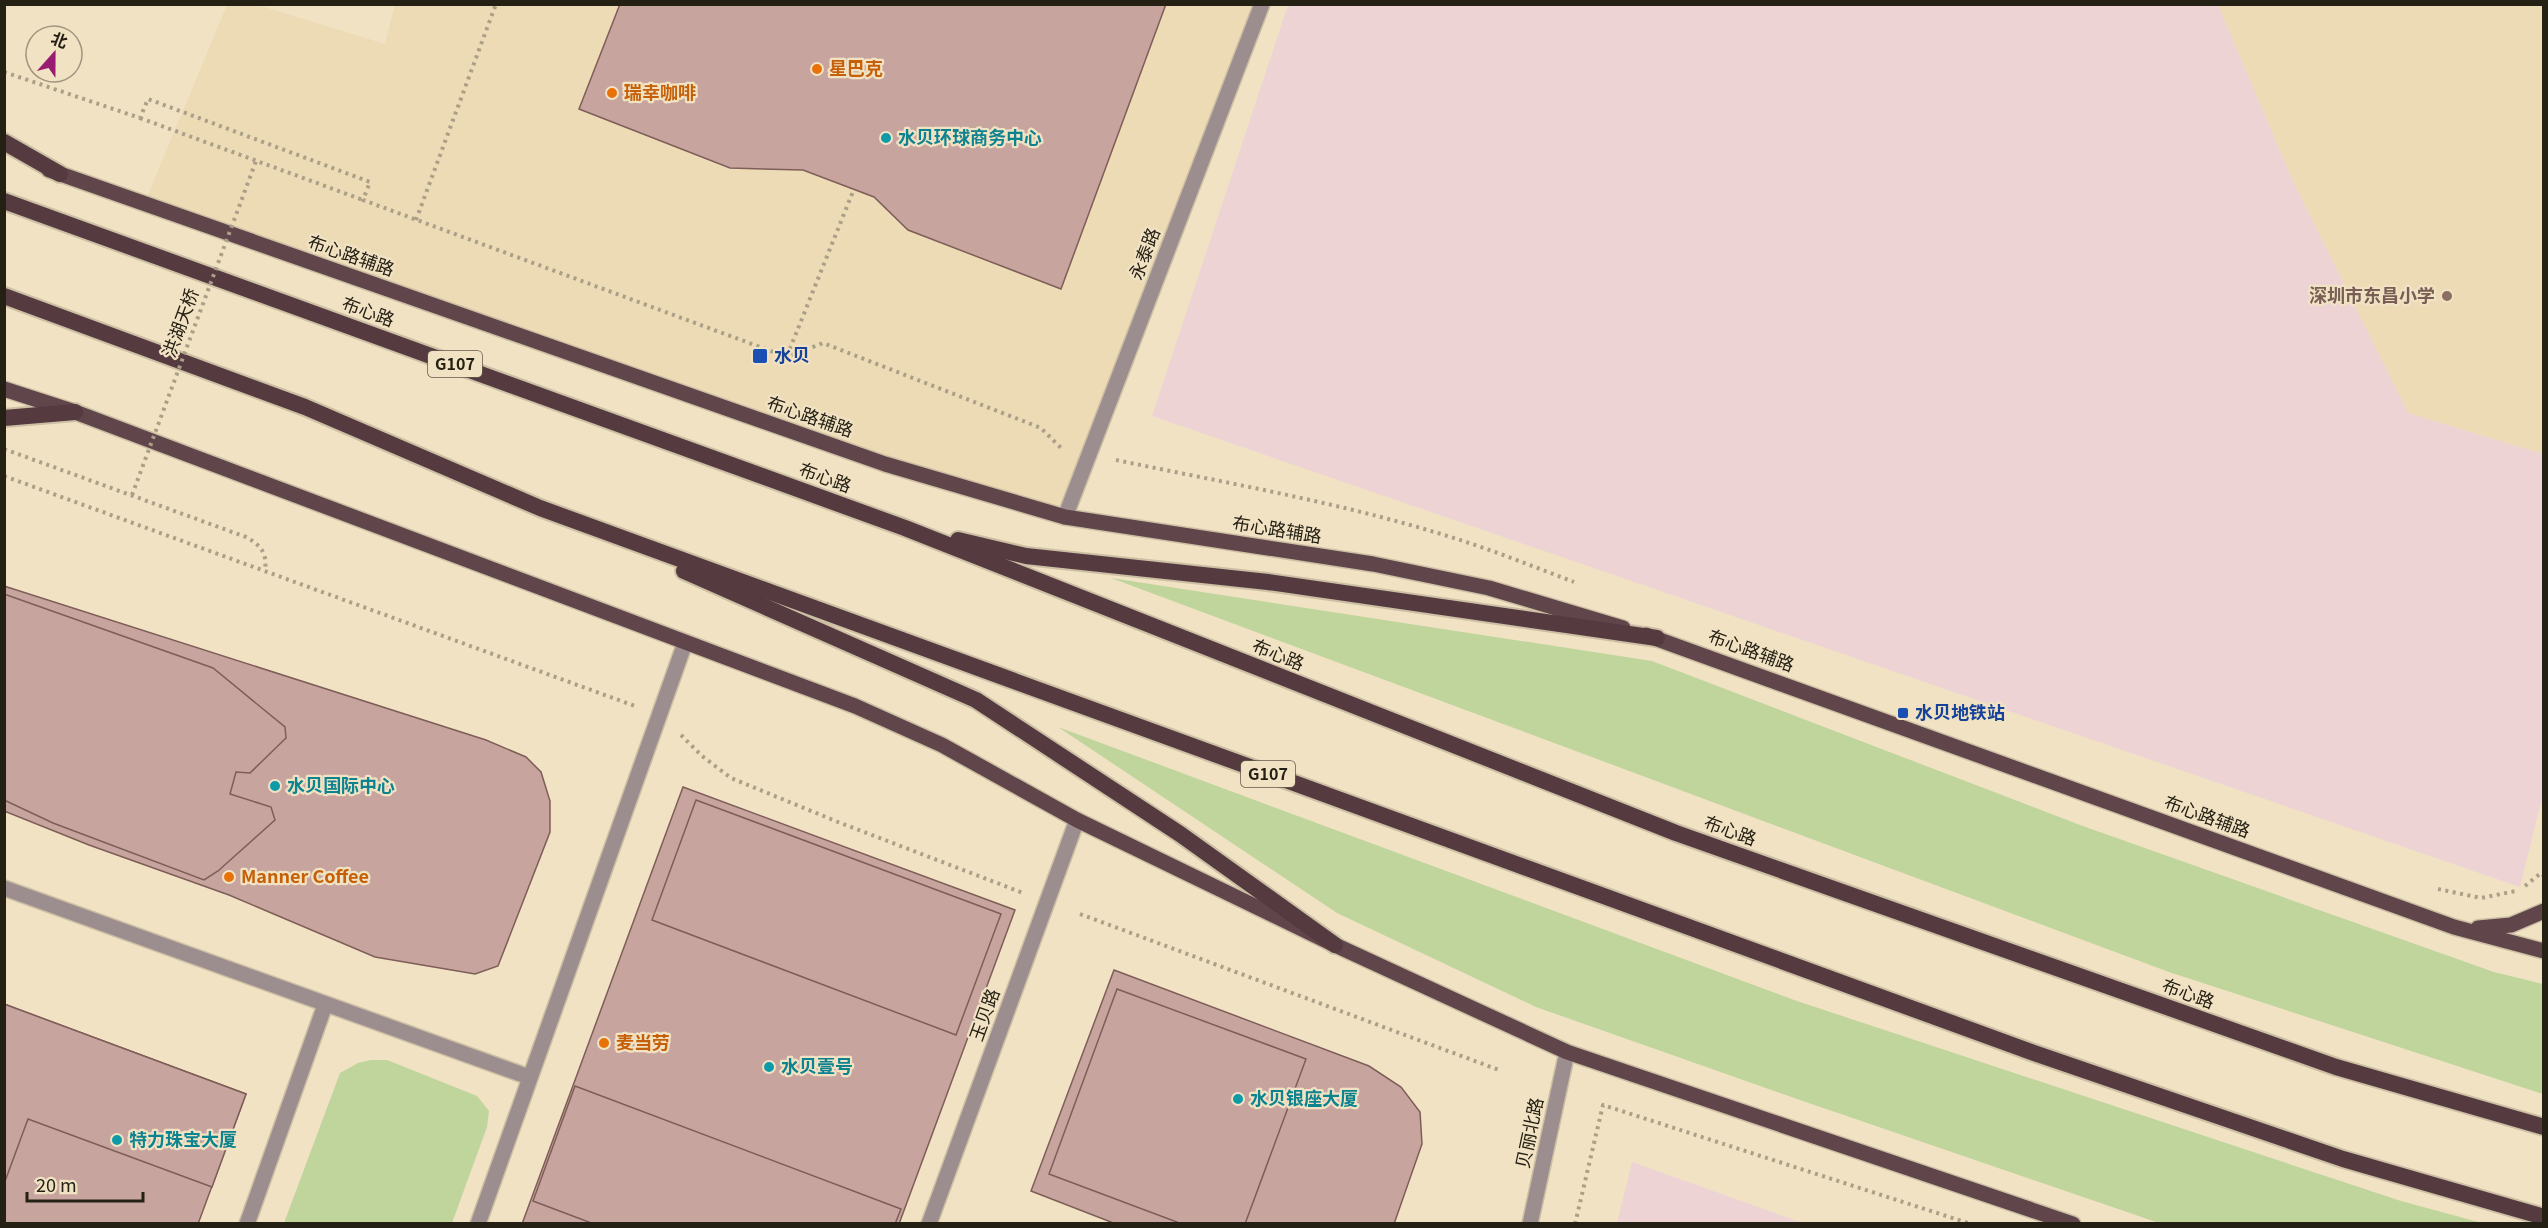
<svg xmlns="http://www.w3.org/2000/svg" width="2548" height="1228" viewBox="0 0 2548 1228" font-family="Georgia,'Noto Sans SC',serif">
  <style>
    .built { fill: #eddbb5 }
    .industrial { fill: #edd3d4 }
    .green { fill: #bfd59c }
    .building { fill: #c8a49e; stroke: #7e5e58; stroke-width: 1.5 }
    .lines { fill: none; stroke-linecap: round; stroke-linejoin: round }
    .minor-casing { stroke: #ccbfa4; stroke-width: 18 }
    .tertiary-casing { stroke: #ccbfa4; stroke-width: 18 }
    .primary-casing { stroke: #ccbfa4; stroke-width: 18 }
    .trunk-casing { stroke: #ccbfa4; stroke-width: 20 }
    .path { stroke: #aa9f87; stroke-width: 4; stroke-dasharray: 3 4.5; stroke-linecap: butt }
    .minor { stroke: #9c8d8f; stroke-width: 15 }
    .tertiary { stroke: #9c8d8f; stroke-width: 15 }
    .primary { stroke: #60464b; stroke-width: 15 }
    .trunk { stroke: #553a40; stroke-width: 16 }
    .path-bridge { stroke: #aa9f87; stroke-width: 4; stroke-dasharray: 3 4.5; stroke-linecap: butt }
    .food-dot { fill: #e8710a; stroke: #f1e2c4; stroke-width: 2 }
    .culture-dot { fill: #0f9aa8; stroke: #f1e2c4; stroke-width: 2 }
    .education-dot { fill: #8d6e63; stroke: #f1e2c4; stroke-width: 2 }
    .transit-dot { fill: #1a4fb4; stroke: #f1e2c4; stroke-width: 2 }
    .labels { text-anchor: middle; stroke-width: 4.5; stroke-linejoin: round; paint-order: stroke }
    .shield { fill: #f1e2c4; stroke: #625a49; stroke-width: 1.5 }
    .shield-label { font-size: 16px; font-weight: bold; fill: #252014 }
    .food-label { font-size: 18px; font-weight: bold; fill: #c56008; stroke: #f1e2c4; text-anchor: start }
    .culture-label { font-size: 18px; font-weight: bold; fill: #0d838f; stroke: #f1e2c4; text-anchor: start }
    .street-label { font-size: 18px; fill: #252014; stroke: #f1e2c4 }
    .education-label { font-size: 18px; font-weight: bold; fill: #785e54; stroke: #f1e2c4; text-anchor: end }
    .transit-label { font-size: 18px; font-weight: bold; fill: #164399; stroke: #f1e2c4; text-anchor: start }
  </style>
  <rect width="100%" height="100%" fill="#f1e2c4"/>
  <!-- built -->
  <g class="built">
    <path d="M395,4L1262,5L1065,517L144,204L227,5H258L385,44Z"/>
    <path d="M2218,5H2543V454L2408,413L2292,179Z"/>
  </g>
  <!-- industrial -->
  <g class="industrial">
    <path d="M1288,5H2218L2292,179L2408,413L2543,454V794L2520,887L1152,416Z"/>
    <path d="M1632,1162L1803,1223H1617Z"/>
  </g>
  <!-- green -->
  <g class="green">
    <path d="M1111,578L1652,661L2080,825L2494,972L2543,984V1094L2169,972Z"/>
    <path d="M1058,727L1794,1000L2401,1201L2482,1223H2159L1800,1100L1536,1007L1337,913Z"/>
    <path d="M371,1060H387L477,1096L489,1111L487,1127L452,1223H284L340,1073L358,1063Z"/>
  </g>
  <!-- building -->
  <g class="building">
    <path d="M620,4H1166L1061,289L908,230L874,197L803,170L730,168L579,109Z"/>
    <path d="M4,586L486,740L526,757L541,772L550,801V832L498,966L475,974L375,957L229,895L89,845L4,811Z"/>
    <path d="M4,594L213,668L285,727L286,738L250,773L236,772L230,794L271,807L275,820L218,871L204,880L53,823L4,800Z"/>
    <path d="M683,787L1015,910L899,1224H522Z"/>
    <path d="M696,800L1001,914L956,1035L652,920Z"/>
    <path d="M1114,970L1369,1066L1401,1087L1420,1112L1422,1144L1394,1224H1116L1031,1191Z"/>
    <path d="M1117,989L1306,1059L1245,1224H1182L1049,1174Z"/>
    <path d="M4,1004L246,1094L198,1224H4Z"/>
    <path d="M4,1004L246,1094L212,1187L28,1119L4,1184Z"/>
    <path d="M575,1086L901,1209L895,1224H594L533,1201Z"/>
  </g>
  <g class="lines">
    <!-- minor casing -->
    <g class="minor-casing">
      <g id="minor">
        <path d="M4,888L529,1077"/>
        <path d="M247,1224L325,1005"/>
        <path d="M478,1224L685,643"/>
        <path d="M929,1224L1077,820"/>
      </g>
    </g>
    <!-- tertiary casing -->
    <g class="tertiary-casing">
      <g id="tertiary">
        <path d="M1065,517L1262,4"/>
        <path d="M1530,1224L1567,1052"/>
      </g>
    </g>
    <!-- primary casing -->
    <g class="primary-casing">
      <g id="primary">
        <path d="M49,170L885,464L1065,517L1373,564L1489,588L1623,628"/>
        <path d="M4,389L75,412L855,706L942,745L1077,820L1335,945L1567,1052L2073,1224"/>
        <path d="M1646,635L2454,927L2544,951"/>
        <path d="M2478,928L2511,925L2544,911"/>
      </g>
    </g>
    <!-- trunk casing -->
    <g class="trunk-casing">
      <g id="trunk">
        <path d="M4,142L60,174"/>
        <path d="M4,201L905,528L1676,833L2336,1067L2544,1127"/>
        <path d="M4,296L305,407L540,508L2034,1053L2343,1159L2544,1217"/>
        <path d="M4,418L75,412"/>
        <path d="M958,540L1026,556L1268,582L1657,638"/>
        <path d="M684,571L976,700L1180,834L1335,945"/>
      </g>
    </g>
    <!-- path -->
    <g class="path">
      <path d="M4,72L140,118L148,99L370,182L363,200L787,357L823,343L1041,428L1062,449"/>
      <path d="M140,118L363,200"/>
      <path d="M416,220L496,4"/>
      <path d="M787,356L854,189"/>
      <path d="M4,449L246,537C262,546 267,553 265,571"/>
      <path d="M1116,460C1231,484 1350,504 1463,541C1500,553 1537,568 1574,582"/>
      <path d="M4,476L635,706"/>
      <path d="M681,735L702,756L731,778L838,822L1023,893"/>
      <path d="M2525,886L2541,873L2544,876"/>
      <path d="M2438,889L2481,898L2516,891"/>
      <path d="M1080,914L1499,1070"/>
      <path d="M1575,1224L1603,1105L1971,1224"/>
    </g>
    <!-- minor -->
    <use href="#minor" class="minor"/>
    <!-- tertiary -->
    <use href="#tertiary" class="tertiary"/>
    <!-- primary -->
    <use href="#primary" class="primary"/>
    <!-- trunk -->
    <use href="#trunk" class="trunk"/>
    <!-- path-bridge -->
    <path class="path-bridge" d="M132,495L256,161"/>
  </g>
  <!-- markers -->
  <g class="food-dot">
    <circle cx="817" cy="69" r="6"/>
    <circle cx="612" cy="93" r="6"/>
    <circle cx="229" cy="877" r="6"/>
    <circle cx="604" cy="1043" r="6"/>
  </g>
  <g class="culture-dot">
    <circle cx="886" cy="138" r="6"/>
    <circle cx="275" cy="786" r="6"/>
    <circle cx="769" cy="1067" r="6"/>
    <circle cx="1238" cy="1099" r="6"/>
    <circle cx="117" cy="1140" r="6"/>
  </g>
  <circle class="education-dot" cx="2447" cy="296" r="6"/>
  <g class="transit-dot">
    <rect x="752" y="348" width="16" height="16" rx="3"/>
    <rect x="1897" y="707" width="12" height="12" rx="3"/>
  </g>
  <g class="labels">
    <!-- shield labels -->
    <g class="shield">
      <rect x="428" y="351" width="54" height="26" rx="4.5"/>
      <rect x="1241" y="761" width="54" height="26" rx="4.5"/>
    </g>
    <g class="shield-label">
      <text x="455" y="370">G107</text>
      <text x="1268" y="780">G107</text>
    </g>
    <!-- food labels -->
    <g class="food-label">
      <text x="829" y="75">星巴克</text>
      <text x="624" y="99">瑞幸咖啡</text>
      <text x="241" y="883">Manner Coffee</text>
      <text x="616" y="1049">麦当劳</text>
    </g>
    <!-- culture labels -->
    <g class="culture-label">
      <text x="898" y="144">水贝环球商务中心</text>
      <text x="287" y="792">水贝国际中心</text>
      <text x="781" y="1073">水贝壹号</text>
      <text x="1250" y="1105">水贝银座大厦</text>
      <text x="129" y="1146">特力珠宝大厦</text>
    </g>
    <!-- street labels -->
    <g class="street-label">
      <text transform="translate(1145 254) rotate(-69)" y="6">永泰路</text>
      <text transform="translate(351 256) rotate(19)" y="6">布心路辅路</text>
      <text transform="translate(368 312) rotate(20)" y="6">布心路</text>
      <text transform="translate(181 323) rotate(-70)" y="6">洪湖天桥</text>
      <text transform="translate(810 417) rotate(19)" y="6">布心路辅路</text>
      <text transform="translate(825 478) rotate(20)" y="6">布心路</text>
      <text transform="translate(1277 530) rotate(9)" y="6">布心路辅路</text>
      <text transform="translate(1751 651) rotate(20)" y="6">布心路辅路</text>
      <text transform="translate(1278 655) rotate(22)" y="6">布心路</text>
      <text transform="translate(2207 817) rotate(20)" y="6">布心路辅路</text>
      <text transform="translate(1730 831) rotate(20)" y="6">布心路</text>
      <text transform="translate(2188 994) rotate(20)" y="6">布心路</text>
      <text transform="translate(985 1015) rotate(-70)" y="6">玉贝路</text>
      <text transform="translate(1530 1133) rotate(-78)" y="6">贝丽北路</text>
    </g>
    <!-- education labels -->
    <g class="education-label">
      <text x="2435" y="302">深圳市东昌小学</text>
    </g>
    <!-- transit labels -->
    <g class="transit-label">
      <text x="774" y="362">水贝</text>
      <text x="1915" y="719">水贝地铁站</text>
    </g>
  </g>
  <!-- border -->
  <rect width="2548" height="1228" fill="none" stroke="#252014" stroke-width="12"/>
  <!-- north arrow -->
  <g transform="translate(54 54) rotate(21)"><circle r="28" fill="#f1e2c4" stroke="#9f947e" stroke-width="1.5"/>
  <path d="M0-4.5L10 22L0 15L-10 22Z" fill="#991c73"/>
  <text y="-9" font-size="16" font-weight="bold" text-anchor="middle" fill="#252014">北</text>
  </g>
  <!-- scale -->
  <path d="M27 1192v9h116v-9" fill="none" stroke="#252014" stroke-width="3"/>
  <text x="36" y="1192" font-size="18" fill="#252014" stroke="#f1e2c4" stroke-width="4.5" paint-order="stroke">20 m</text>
</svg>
